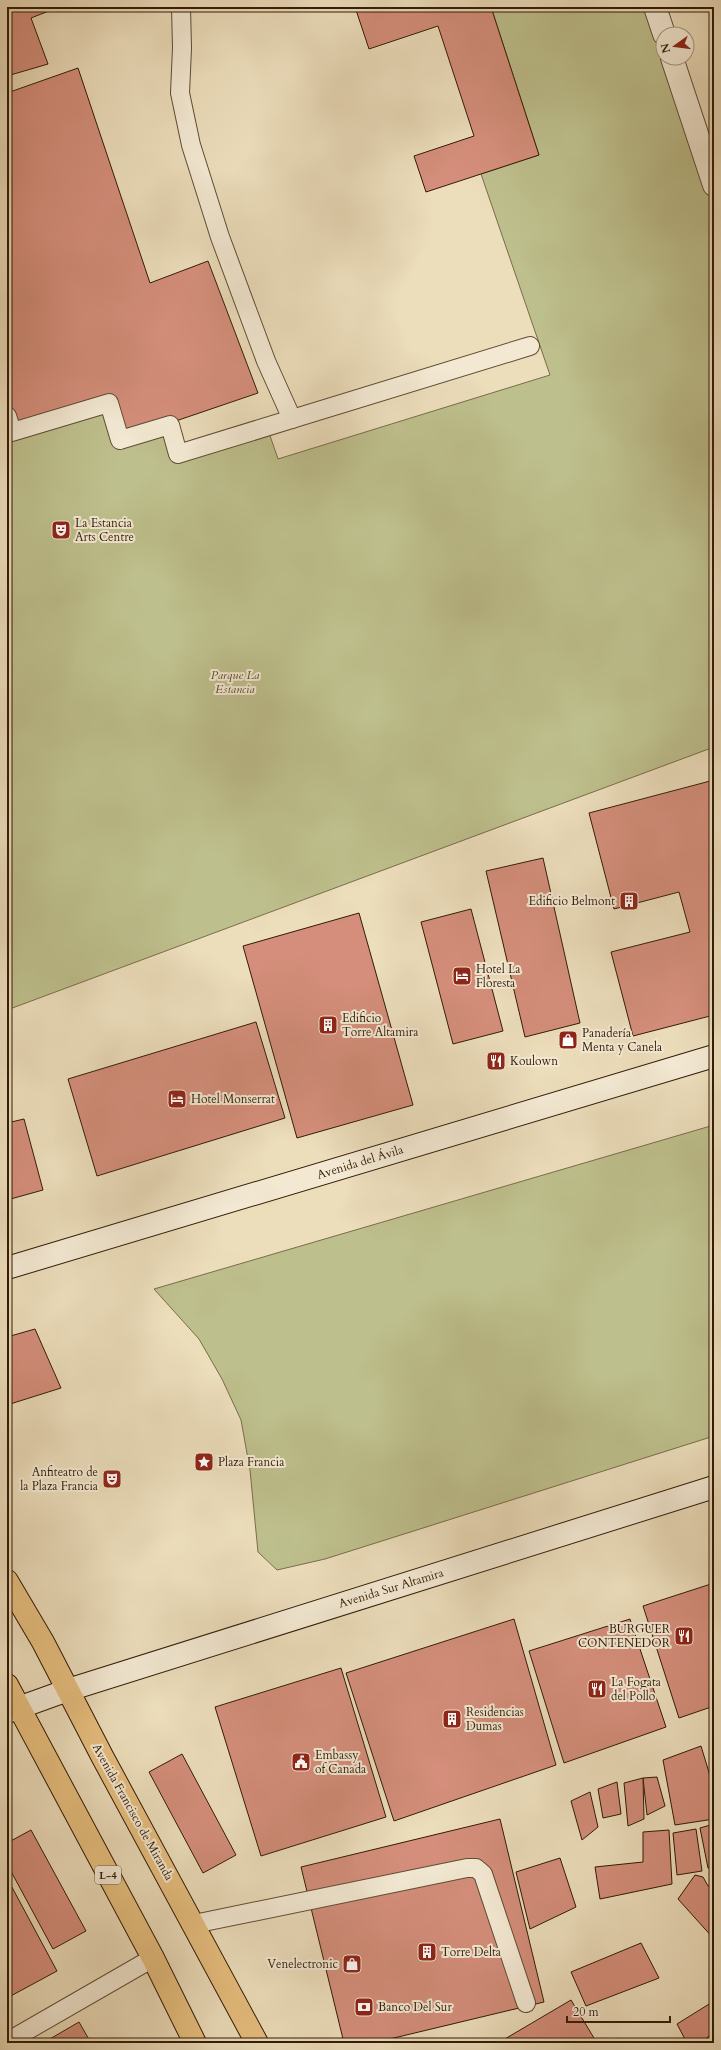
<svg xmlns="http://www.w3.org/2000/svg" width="721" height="2050" viewBox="0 0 721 2050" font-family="Cardo,serif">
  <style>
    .green { fill: #bdbf8c; stroke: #786d49 }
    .building { fill: #d48e7b; stroke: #321b06 }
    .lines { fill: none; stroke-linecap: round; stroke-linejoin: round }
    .lane-casing { stroke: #604c33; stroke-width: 20 }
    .street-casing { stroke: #604c33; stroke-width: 24 }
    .secondary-casing { stroke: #321b06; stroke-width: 24 }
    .primary-casing { stroke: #321b06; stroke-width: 24 }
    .lane { stroke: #f3e9d3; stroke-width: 18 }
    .street { stroke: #f3e9d3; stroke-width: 22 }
    .secondary { stroke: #f3e9d3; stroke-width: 22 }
    .primary { stroke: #e6be7e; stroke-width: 22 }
    .labels { text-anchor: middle; stroke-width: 4; stroke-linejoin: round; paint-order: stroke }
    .shield { fill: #f3e9d3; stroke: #6c5944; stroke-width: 1 }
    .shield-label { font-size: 11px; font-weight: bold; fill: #321b06 }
    .poi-label { font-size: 12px; fill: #321b06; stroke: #f3e9d3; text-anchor: start }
    .park-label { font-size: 12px; font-style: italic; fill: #5c4c2e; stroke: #f3e9d3 }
    .street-label { font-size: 12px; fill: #321b06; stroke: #f3e9d3 }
  </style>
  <rect width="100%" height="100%" fill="#ecddbb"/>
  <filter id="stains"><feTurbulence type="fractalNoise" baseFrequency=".005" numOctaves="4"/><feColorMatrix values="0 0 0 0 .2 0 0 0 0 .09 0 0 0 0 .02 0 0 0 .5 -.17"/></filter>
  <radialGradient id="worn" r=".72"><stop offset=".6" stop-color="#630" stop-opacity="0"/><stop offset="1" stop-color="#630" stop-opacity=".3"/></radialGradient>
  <!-- green -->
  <g class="green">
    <path d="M491,7H655L663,34V58L714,188V747L7,1010V413L109,403L170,425L178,454L267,427L278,459L550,375L481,174L539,155Z"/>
    <path d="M714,1125V1436L325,1559L277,1570L258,1552L250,1470L241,1420L222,1379L199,1339L154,1289Z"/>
  </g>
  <!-- building -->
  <g class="building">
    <path d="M7,7H59L31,18L48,64L7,76Z"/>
    <path d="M355,7H491L539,155L426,192L414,156L474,136L438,26L369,49Z"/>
    <path d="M78,68L150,283L208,261L258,393L120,440L109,403L12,432L7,416V93Z"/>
    <path d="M714,780V1015L633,1036L611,952L690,932L679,892L614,909L589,813Z"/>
    <path d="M543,858L580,1023L525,1037L486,871Z"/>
    <path d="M471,909L503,1031L453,1044L421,922Z"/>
    <path d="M359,913L413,1105L297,1138L243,946Z"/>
    <path d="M256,1022L285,1118L97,1176L68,1079Z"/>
    <path d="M24,1119L43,1190L7,1200V1123Z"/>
    <path d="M35,1329L61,1388L7,1405V1337Z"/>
    <path d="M714,1583V1706L679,1718L643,1606Z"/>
    <path d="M514,1619L556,1765L394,1821L346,1673Z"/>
    <path d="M630,1619L666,1727L564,1763L529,1651Z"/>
    <path d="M341,1668L386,1817L261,1856L215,1707Z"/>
    <path d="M701,1746L714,1789V1819L675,1825L663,1760Z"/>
    <path d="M182,1754L236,1855L203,1873L149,1772Z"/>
    <path d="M657,1777L665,1806L647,1815L643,1778Z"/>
    <path d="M643,1778L644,1819L628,1826L624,1783Z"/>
    <path d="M617,1782L621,1814L603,1818L598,1789Z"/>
    <path d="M590,1792L598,1827L582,1840L571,1801Z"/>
    <path d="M500,1819L544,2002L373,2043H344L301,1867Z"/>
    <path d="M714,1824V1868H708L700,1828Z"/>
    <path d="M696,1829L702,1871L677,1875L673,1833Z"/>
    <path d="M31,1830L86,1931L53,1949L7,1864V1843Z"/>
    <path d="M669,1830L672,1884L600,1899L595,1867L643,1862V1832Z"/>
    <path d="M560,1858L576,1907L530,1929L516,1872Z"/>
    <path d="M695,1875L703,1877L708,1886H714V1939L678,1899Z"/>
    <path d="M7,1878L57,1971L7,1998Z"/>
    <path d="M641,1943L659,1978L586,2006L571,1972Z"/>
    <path d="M571,2000L597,2043H498Z"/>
    <path d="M714,2001V2033L699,2043H687L677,2024Z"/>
    <path d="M79,2022L91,2043H43Z"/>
  </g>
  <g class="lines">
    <!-- lane casing -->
    <g class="lane-casing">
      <g id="lane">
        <path d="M181,7L182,48L180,93L191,145L220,237L266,361L292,419L530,346"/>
        <path d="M7,416L12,432L109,403L120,440L170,425L178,454L292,419"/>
        <path d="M194,1924L467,1868H476L483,1874L526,2003"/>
        <path d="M7,2042L153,1958"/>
      </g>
    </g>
    <!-- street casing -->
    <g class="street-casing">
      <g id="street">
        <path d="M655,7L664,34"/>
        <path d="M672,58L714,185"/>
      </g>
    </g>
    <!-- secondary casing -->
    <g class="secondary-casing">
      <g id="secondary">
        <path d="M7,1268L714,1056"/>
        <path d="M7,1712L68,1690L714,1487"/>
      </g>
    </g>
    <!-- primary casing -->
    <g class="primary-casing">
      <g id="primary">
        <path d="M7,1581L43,1642L102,1756L257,2043"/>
        <path d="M7,1685L153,1958L195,2043"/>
      </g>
    </g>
    <!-- lane -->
    <use href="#lane" class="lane"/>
    <!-- street -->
    <use href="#street" class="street"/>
    <!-- secondary -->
    <use href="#secondary" class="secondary"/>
    <!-- primary -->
    <use href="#primary" class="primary"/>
  </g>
  <!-- icons -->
  <defs>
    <g id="theatre-square" transform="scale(1)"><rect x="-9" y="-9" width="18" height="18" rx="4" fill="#8f2418" stroke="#f3e9d3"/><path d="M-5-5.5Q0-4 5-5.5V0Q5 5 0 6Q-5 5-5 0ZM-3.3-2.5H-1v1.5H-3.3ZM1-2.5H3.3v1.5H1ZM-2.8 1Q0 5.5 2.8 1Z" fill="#fff"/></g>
    <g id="building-square" transform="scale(1)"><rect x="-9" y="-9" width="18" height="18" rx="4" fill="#8f2418" stroke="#f3e9d3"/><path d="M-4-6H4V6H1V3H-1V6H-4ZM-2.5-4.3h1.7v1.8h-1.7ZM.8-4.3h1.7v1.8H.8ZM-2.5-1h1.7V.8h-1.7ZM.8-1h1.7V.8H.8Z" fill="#fff"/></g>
    <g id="hotel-square" transform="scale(1)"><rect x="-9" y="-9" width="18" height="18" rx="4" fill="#8f2418" stroke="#f3e9d3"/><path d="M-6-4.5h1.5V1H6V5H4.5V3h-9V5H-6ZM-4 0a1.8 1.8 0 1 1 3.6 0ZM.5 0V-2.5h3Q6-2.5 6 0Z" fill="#fff"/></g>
    <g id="shop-square" transform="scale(1)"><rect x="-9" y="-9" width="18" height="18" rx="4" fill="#8f2418" stroke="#f3e9d3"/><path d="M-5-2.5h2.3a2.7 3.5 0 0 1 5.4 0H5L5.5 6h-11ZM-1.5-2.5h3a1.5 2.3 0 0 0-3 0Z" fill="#fff"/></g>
    <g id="restaurant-square" transform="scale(1)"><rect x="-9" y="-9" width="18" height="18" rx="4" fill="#8f2418" stroke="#f3e9d3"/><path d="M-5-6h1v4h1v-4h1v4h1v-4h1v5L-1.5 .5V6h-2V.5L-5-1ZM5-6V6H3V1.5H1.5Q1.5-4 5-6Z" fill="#fff"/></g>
    <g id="sight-square" transform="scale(1)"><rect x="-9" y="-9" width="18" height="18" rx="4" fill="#8f2418" stroke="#f3e9d3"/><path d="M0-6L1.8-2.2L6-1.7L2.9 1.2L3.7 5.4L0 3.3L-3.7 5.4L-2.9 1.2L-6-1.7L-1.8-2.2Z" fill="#fff"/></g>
    <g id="civic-square" transform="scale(1)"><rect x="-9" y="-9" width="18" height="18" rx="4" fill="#8f2418" stroke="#f3e9d3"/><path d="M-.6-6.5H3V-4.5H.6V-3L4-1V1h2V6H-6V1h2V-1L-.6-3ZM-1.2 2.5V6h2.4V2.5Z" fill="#fff"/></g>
    <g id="bank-square" transform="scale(1)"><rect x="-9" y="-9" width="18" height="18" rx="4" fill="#8f2418" stroke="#f3e9d3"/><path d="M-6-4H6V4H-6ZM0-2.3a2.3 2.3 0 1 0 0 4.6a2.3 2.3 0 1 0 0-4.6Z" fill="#fff"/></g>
  </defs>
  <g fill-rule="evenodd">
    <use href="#theatre-square" x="61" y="530"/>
    <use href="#building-square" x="629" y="901"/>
    <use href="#hotel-square" x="462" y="976"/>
    <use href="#building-square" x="328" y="1025"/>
    <use href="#shop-square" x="568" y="1040"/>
    <use href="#restaurant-square" x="496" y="1061"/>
    <use href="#hotel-square" x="177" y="1099"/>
    <use href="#sight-square" x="204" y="1462"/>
    <use href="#theatre-square" x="112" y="1479"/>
    <use href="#restaurant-square" x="684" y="1636"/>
    <use href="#restaurant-square" x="597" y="1689"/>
    <use href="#building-square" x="452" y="1719"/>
    <use href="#civic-square" x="301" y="1762"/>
    <use href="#building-square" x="427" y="1952"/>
    <use href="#shop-square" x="352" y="1964"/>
    <use href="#bank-square" x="364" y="2007"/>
  </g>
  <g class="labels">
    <!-- shield labels -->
    <rect class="shield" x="95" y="1866" width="26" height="18" rx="3"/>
    <g class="shield-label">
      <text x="108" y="1879">L-4</text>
    </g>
    <!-- poi labels -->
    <g class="poi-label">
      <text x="75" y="527">La Estancia<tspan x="75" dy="14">Arts Centre</tspan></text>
      <text x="615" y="905" text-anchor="end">Edificio Belmont</text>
      <text x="476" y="973">Hotel La<tspan x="476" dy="14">Floresta</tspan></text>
      <text x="342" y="1022">Edificio<tspan x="342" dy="14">Torre Altamira</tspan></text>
      <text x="582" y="1037">Panadería<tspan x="582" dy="14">Menta y Canela</tspan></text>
      <text x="510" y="1065">Koulown</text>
      <text x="191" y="1103">Hotel Monserrat</text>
      <text x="218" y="1466">Plaza Francia</text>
      <text x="98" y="1476" text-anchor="end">Anfiteatro de<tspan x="98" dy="14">la Plaza Francia</tspan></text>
      <text x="670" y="1633" text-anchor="end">BURGUER<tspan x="670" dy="14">CONTENEDOR</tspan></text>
      <text x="611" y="1686">La Fogata<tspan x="611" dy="14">del Pollo</tspan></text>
      <text x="466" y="1716">Residencias<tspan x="466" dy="14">Dumas</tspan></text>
      <text x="315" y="1759">Embassy<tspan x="315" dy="14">of Canada</tspan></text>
      <text x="441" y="1956">Torre Delta</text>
      <text x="338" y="1968" text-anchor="end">Venelectronic</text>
      <text x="378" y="2011">Banco Del Sur</text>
    </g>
    <!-- park labels -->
    <g class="park-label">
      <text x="235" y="679">Parque La<tspan x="235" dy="14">Estancia</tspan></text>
    </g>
    <!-- street labels -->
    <g class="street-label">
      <text transform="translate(360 1162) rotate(-17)" y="4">Avenida del Ávila</text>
      <text transform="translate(391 1588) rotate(-17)" y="4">Avenida Sur Altamira</text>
      <text transform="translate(133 1812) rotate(61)" y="4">Avenida Francisco de Miranda</text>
    </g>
  </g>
  <!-- margin -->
  <rect width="721" height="2050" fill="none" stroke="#ecddbb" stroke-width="24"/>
  <rect x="8" y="8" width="705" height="2034" fill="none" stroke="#321b06" stroke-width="2"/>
  <rect x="12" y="12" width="697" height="2026" fill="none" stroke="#321b06"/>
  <!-- north arrow -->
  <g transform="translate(675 46) rotate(256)"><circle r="19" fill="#f3e9d3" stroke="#a69781"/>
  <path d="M0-3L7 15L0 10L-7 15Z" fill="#8f2418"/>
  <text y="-6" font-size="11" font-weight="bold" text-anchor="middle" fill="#321b06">N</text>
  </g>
  <!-- scale -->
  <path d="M567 2016v6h103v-6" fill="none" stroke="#321b06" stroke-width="2"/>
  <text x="573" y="2016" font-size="12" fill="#321b06" stroke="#f3e9d3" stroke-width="3" paint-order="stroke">20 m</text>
  <rect width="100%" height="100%" filter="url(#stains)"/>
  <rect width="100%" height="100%" fill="url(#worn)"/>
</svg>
